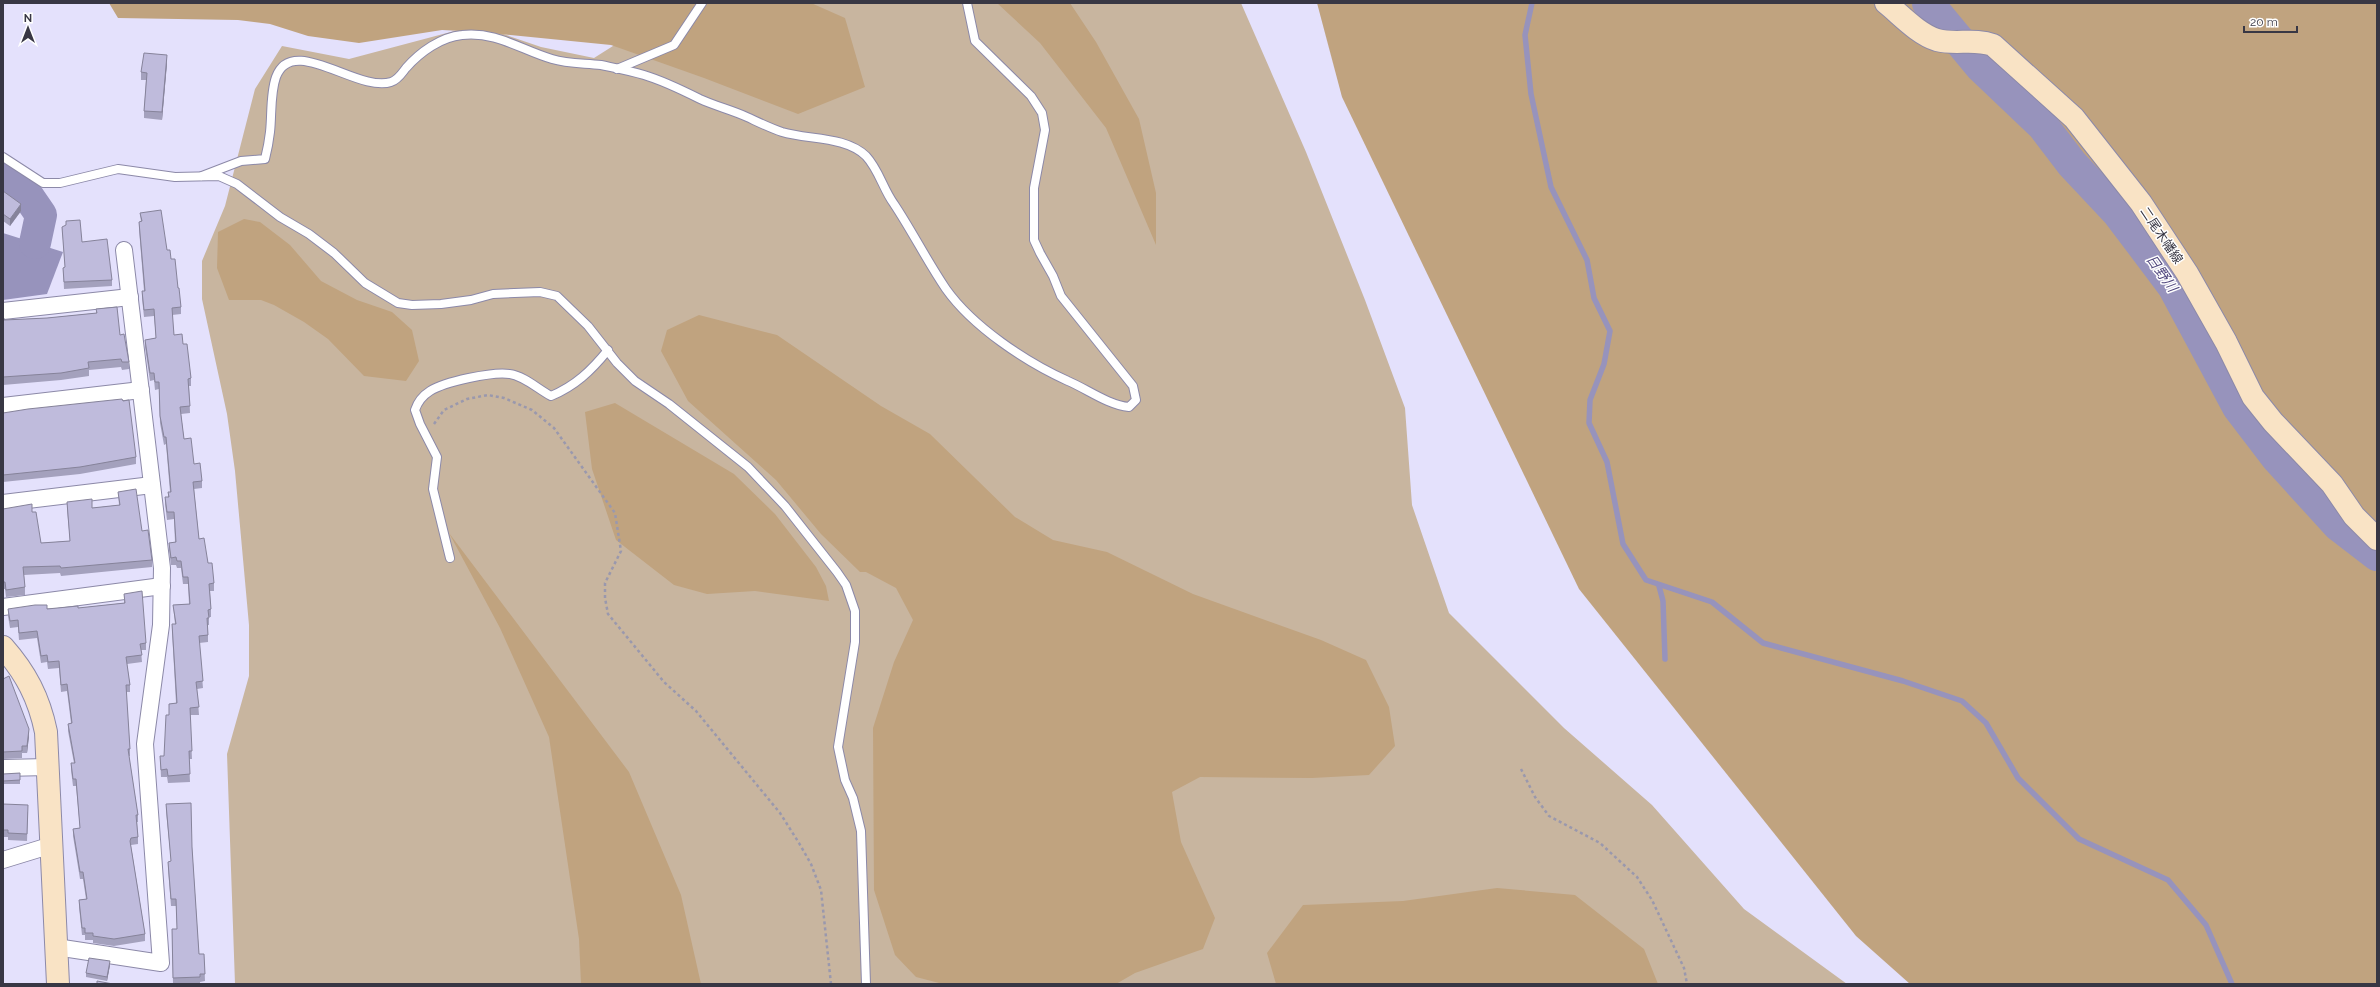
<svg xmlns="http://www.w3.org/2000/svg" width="2380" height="987" viewBox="0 0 2380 987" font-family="Raleway,'Noto Sans JP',sans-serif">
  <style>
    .green { fill: #c8b59f }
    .forest { fill: #c0a37f }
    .water { fill: #9793bc }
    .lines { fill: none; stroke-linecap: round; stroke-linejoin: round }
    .stream { stroke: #9793bc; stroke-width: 5.5 }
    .river { stroke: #9793bc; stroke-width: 32 }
    .lane-casing { stroke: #8c89a8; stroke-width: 10 }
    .street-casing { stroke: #8c89a8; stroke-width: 18 }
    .secondary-casing { stroke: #8c89a8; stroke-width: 24 }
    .path { stroke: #9a98ad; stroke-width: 2.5; stroke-dasharray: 3 3; stroke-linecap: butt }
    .lane { stroke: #fff; stroke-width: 8 }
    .street { stroke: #fff; stroke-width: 16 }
    .secondary { stroke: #f9e3c5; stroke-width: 22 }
    .wall { fill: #a4a1bd }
    .shaded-wall { fill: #86839a }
    .building { fill: #bfbbdc; stroke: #86839a }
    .labels { text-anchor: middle; stroke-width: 3; stroke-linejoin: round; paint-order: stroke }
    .street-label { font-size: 13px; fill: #383744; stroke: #fff }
    .water-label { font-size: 14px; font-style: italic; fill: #50477e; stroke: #fff }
  </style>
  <rect width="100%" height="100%" fill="#e4e1fc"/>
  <!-- green -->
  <path class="green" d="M681,3H1241L1306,152L1365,300L1405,408L1412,505L1449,613L1564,728L1652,805L1744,909L1847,984H235L227,754L249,676V625L235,471L227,414L202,299V261L225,206L255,89L282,46L349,59L477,25L541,47L594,58Z"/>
  <!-- forest -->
  <g class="forest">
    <path d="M109,3H811L845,18L865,87L798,114L704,78L611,45L479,32L442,30L359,43L308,36L270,24L238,20L118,18Z"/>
    <path d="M997,3H1070L1096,42L1139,119L1156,193V245L1106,128L1040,43Z"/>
    <path d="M1317,3H2377V984H1910L1856,936L1579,589L1342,97Z"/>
    <path d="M244,219L260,222L290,245L321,281L357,300L392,312L412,330L419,361L406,381L364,376L328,339L304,322L274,305L261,300H229L217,268L218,232Z"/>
    <path d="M699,315L777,335L881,406L930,434L1015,517L1053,540L1107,552L1193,594L1321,640L1366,660L1389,707L1395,746L1369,775L1312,778L1200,777L1172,792L1181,842L1215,918L1203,949L1135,973L1116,984H943L916,977L895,955L874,890L873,728L894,662L913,620L896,588L866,572H860L821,534L776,480L688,401L661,351L667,330Z"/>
    <path d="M615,403L734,474L775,514L816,567L826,586L829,601L755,591L707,594L674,585L616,540L592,469L585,412Z"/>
    <path d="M449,533L629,772L681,895L701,984H581L579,939L549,737L500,628Z"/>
    <path d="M1497,888L1575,895L1644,949L1658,984H1276L1267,953L1303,905L1403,901Z"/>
  </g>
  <!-- water -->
  <path class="water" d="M3,233L63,252L47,294L3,300Z"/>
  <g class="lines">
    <!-- stream -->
    <g class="stream">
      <path d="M1532,3L1525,35L1531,94L1551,187L1587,260L1594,298L1610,331L1604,364L1590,400L1589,423L1607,462L1623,544L1646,580L1712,602L1763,643L1903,681L1962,701L1986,723L2018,778L2079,839L2168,880L2206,925L2232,984"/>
      <path d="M1659,586L1663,601L1665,659"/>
    </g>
    <!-- river -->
    <g class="river">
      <path d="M1928,3L1981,67L2043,126L2072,164L2118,213L2173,286L2238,407L2277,458L2338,525L2377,555"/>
      <path d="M3,175L28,196L41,215L35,243"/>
    </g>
    <!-- lane casing -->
    <g class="lane-casing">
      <g id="lane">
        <path d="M617,69L674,45L702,3"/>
        <path d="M3,157L43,183H60L118,169L175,177L219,176L237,184L280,217L309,234L334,253L365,283L398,303L412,305L441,304L471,300L493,294L540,292L557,296L588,326L617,363L635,381L669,404L748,467L785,506L837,572L846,585L855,611V642L838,747L845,780L853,798L861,831L866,984"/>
        <path d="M202,176L241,161L265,159C267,151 269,141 270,132C272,115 270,94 276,77C292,33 358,93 391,82C398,80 402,73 406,68C420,52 441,37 462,35C496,31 521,50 552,59C568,64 585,63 601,65C615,68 631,71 644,75C664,81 682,90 700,99C715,106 732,110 747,117C758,122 770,128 782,132C809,140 845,136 866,156C879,170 883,189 894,204C912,231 927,261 946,289C973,327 1026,362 1068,381C1087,389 1108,405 1129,407L1136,400L1133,386L1061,296L1053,276L1040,253L1034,240V188L1045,130L1042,113L1031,96L975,41L967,3"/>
        <path d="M450,558L433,489L437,457L420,424L415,410C418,401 422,396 430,391C444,382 493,371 510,374C524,376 538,389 551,396C575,386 591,371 608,350"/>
      </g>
    </g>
    <!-- street casing -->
    <g class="street-casing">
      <g id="street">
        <path d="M3,311L130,297"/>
        <path d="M3,406L141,390"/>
        <path d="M3,503L152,485"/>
        <path d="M3,607L162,586"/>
        <path d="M3,768L48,767"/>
        <path d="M3,860L52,845"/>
        <path d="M56,947L161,963L145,744L161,625L162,568L124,250"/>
      </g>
    </g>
    <!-- secondary casing -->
    <g class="secondary-casing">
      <g id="secondary">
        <path d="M1886,3C1901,15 1918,34 1937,40C1956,45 1974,38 1993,45L2074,118L2141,203L2187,273L2226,342L2253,397L2273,422L2332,484L2354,516L2377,539"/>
        <path d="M3,647C26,673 39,698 46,732L58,984"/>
      </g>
    </g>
    <!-- path -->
    <g class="path">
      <path d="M434,424L444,410L467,399L488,395L504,398L532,410L554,428L615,513L621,551L605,583V598L608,614L664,682L696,711L780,813L799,843L811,864L821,890L831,984"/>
      <path d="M1521,769L1535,797L1549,816L1600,843L1637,877L1652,900L1684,968L1687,984"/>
    </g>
    <!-- lane -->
    <use href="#lane" class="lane"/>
    <!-- street -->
    <use href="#street" class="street"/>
    <!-- secondary -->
    <use href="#secondary" class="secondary"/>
  </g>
  <!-- wall -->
  <g class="wall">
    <path d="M167,63L162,120L144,118V111L146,80H141V72Z"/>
    <path d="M3,191L21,211L10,226L3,221Z"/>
    <path d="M140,213L167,250L171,259L178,288L181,307V314L172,315L174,335L183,344L191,378V386H189L190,413L181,414L184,439L194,464L202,481V488L194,489L199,539L208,563L214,583V591H210L211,609V617H209V625H208V642L199,643L203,688L197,689L199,715H190L192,759H189L190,782L168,783L167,777H161L160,756H164L169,715V704L176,703L172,631V624H175L173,605L189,604L188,584H183L181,568H177L176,565H171L169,550V543L175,542L174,519L167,520L165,504V497H168V492H170L166,444L164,445L160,423L159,389L155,390L154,380L150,381L145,347V340L156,338L154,316L144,317L142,298V291H144L139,229V222H141Z"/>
    <path d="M62,227L82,242L112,280V286L64,289L63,268L65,267Z"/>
    <path d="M96,309L120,335L129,362V369L122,370L121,367L89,370V376L61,380L3,385V318L4,320L47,318L96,313Z"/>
    <path d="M3,413L136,457V464L80,474L3,482Z"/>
    <path d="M118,492L142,531L152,560V567L61,576L60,573L24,575L25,587V595L6,597L5,589H3V509L32,512L41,543L70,541L67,509V502L92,508L119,505Z"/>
    <path d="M124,594L146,643V650H141L142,662L127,664L130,685V692H126L130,749V756H129L138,815V822H137L138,837V844L131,845V846L145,934V941L114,946L93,943V940H85V935H82L79,907V900L86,899L83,879H80L73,836V829L80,828L76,786H73L71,770V763H74L68,731V724L71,723L67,691L61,692L59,668L48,669L47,662L41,663L37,638L19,640L18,627L10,628L8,616V609L78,608L124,603Z"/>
    <path d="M3,679L29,736L27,753H22V758L3,759Z"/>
    <path d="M20,773V784H3V774Z"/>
    <path d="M3,804L28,812L27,841L8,840V837H3Z"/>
    <path d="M166,804L192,847L199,954H204L205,981L200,982V984H173L172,929H177L176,906H171L168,869V862L171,861L166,811Z"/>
    <path d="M110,965L107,981L86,977V973Z"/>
  </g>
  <!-- shaded-wall -->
  <g class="shaded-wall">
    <path d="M167,55V63L162,120V112Z"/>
    <path d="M21,204V211L10,226V219Z"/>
    <path d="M29,729V736L27,753V746Z"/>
    <path d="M110,961V965L107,981V977Z"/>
  </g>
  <!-- building -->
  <g class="building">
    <path d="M144,53L167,55L162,112L144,111L147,73L141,72Z"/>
    <path d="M3,191L21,204L10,219L3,214Z"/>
    <path d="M161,210L167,250H170L171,259H175L178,288H179L181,307L172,308L174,335L182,334L183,344H187L191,378L188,379L190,406L180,407L184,439L191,438L194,464L200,463L202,481L193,482L199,539L204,538L208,563H212L214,583L209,584L211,609L208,610L209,618H207L208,635L199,636L203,681L196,682L199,707L190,708L192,751H189L190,774L168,776L167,769L161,770L160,756H164L166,715H169V704L177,703L172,624H176L173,605L190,604L188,577H183L181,561H177L176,557L171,558L169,543L176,542L174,512H167L165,497H169L168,492H171L166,437H164L160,416L159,382H155L154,373H150L145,340L156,338L154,309L144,310L142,291H145L139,222L142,221L140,213Z"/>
    <path d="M80,220L82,242L107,239L112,280L64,282L63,268L65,267L62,227L66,225V221Z"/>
    <path d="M117,307L120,335L124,334L129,362H122L121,359L88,362L89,368L61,373L3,377V318H4V320L47,318L97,313L96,309Z"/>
    <path d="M122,399L123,401L129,400L136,457L80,467L3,475V413L28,409Z"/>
    <path d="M136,489L142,531L148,530L152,560L61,568L60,566L23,567L25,587L6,590L5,582H3V509L32,504V512H36L41,543L70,541L67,502L92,499V508L120,505L118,492Z"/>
    <path d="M142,591L146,643L140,644L142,655L126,657L130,685H126L130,749H128L138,815H136L138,837L131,838L130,841L145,934L114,939L93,936V933H85V928H82L79,900L87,899L83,872H80L73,829L80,828L76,779H73L71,763H75L68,724L72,723L67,684L61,685L59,661L48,662L47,655L41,656L37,631L19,633L18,620L10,621L8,609L35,605H47V609L78,606V608L125,603L124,594Z"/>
    <path d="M9,676L29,729L27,746H22V751L3,752V679Z"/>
    <path d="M20,773V780L3,781V774Z"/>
    <path d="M191,803L192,847L199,954H204L205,974H200V977L173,978L172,929H177L176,899H171L168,862L171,861L166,804Z"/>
    <path d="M3,804L28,805L27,834L8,833V830H3Z"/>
    <path d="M89,958L110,961L107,977L86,973Z"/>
    <path d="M97,981L113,984H97Z"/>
  </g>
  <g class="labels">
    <!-- street labels -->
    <g class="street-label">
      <text transform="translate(2162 235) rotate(56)" y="5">二尾木幡線</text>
    </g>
    <!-- water labels -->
    <g class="water-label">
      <text transform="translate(2162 273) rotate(55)" y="5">日野川</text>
    </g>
  </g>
  <!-- border -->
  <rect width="2380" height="987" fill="none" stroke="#383744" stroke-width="8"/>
  <!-- north arrow -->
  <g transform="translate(28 28)" stroke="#ffffff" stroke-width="3" paint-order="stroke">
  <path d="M0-3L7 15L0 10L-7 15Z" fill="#383744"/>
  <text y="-6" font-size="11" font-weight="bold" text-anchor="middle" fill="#383744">N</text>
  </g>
  <!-- scale -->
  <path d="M2244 26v6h53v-6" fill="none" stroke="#383744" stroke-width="2"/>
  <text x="2250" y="26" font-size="12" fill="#383744" stroke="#ffffff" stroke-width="3" paint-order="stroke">20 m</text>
</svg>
